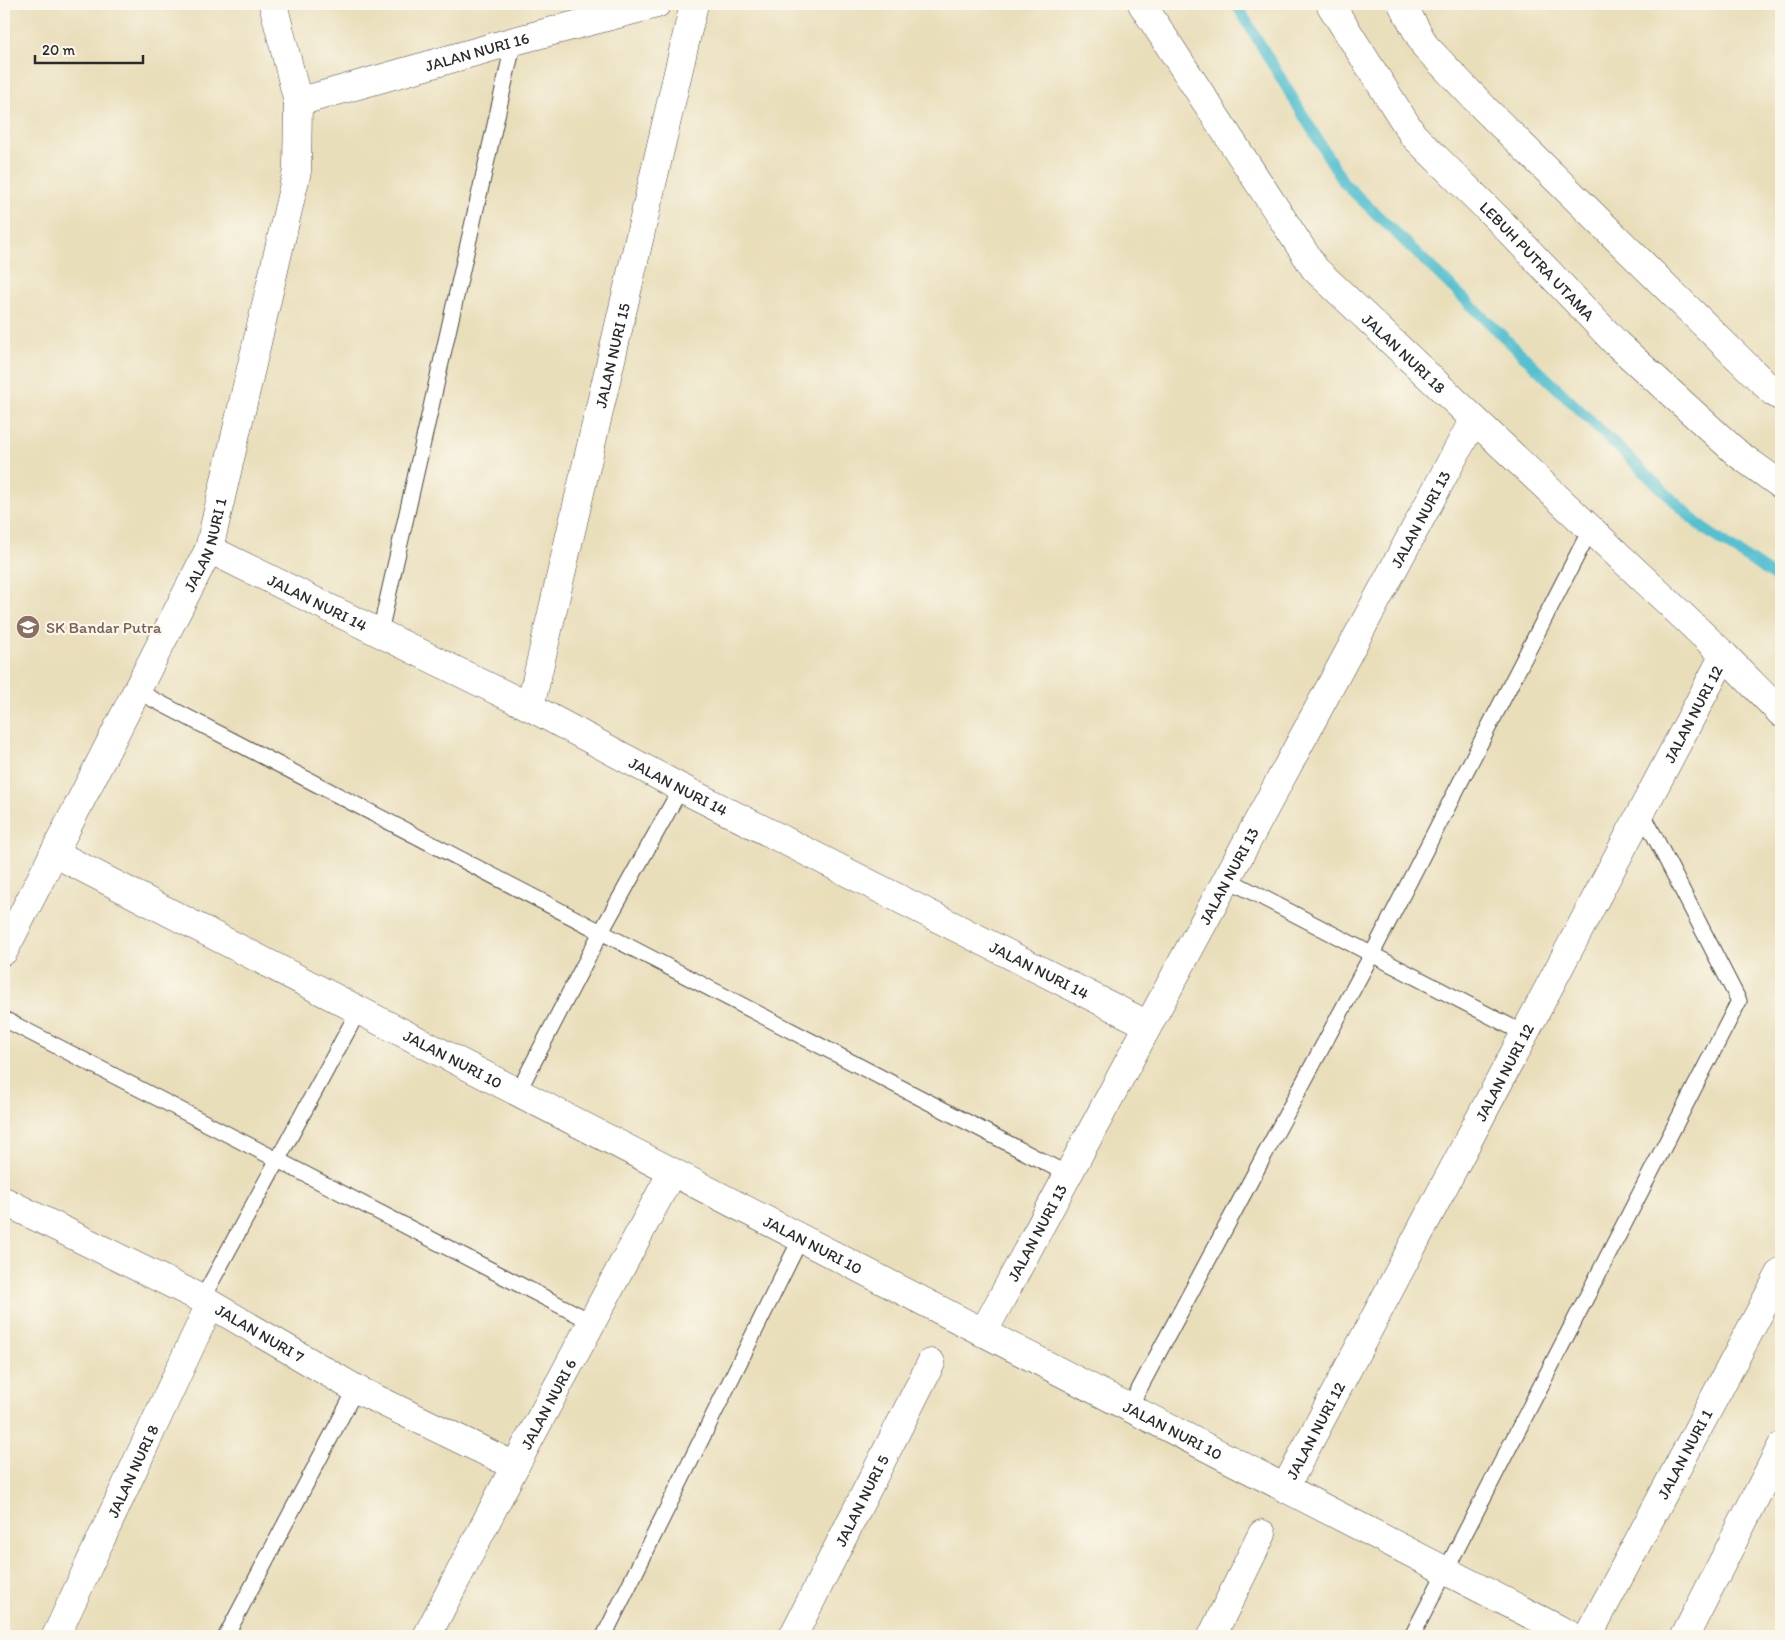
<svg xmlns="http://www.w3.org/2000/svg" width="1785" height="1640" viewBox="0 0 1785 1640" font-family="Itim,sans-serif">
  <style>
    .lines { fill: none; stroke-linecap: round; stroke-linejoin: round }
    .stream { stroke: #54c0cf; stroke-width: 11 }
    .service-casing { stroke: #484640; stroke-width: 17 }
    .minor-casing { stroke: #484640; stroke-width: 29 }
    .tertiary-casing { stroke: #484640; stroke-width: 29 }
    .primary-casing { stroke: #484640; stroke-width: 29 }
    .service { stroke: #fff; stroke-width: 15 }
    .minor { stroke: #fff; stroke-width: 28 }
    .tertiary { stroke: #fff; stroke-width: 28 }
    .primary { stroke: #fff; stroke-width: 28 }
    .labels { text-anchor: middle; stroke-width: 4.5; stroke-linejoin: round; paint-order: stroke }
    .street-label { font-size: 16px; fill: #2b2b2b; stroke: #fbf7ec }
    .education-label { font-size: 16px; fill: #785e54; stroke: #fbf7ec; text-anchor: start }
  </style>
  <rect width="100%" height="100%" fill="#fbf7ec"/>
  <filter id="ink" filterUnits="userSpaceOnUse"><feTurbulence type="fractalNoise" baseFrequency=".02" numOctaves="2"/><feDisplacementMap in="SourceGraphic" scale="10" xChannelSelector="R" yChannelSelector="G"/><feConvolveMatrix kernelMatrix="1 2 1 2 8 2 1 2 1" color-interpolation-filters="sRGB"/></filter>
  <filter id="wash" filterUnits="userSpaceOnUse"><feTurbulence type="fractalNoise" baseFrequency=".0096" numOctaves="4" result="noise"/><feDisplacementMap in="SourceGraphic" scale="20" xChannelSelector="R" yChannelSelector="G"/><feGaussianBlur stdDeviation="1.12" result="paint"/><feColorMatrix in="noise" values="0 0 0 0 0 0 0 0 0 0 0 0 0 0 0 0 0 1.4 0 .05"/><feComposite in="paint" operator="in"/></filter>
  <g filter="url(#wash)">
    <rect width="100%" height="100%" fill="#e9deba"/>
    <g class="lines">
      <!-- stream -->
      <path class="stream" d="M1236,4L1344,183L1701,527L1781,581"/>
    </g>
  </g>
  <g filter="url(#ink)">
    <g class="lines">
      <!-- service casing -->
      <g class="service-casing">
        <g id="service">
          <path d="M380,632L514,41"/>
          <path d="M137,691L1069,1175"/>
          <path d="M1227,879L1525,1034"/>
          <path d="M4,1019L592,1322"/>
          <path d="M518,1092L601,932L681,788"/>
          <path d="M202,1299L359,1010"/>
          <path d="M1129,1408L1372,954L1590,530"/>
          <path d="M226,1636L356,1389"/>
          <path d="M604,1636L801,1238"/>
          <path d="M1412,1636L1739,1001L1642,812"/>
        </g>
      </g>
      <!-- minor casing -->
      <g class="minor-casing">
        <g id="minor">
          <path id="s1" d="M1142,4L1315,269L1724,655L1781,713"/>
          <path id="s2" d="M298,102L514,41L657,4"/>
          <path id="s3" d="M209,549L530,707L681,788L1148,1025"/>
          <path id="s4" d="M530,707L694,4"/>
          <path id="s5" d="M54,853L1572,1636"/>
          <path id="s6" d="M4,951L209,549L297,171L298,102L273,4"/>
          <path id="s7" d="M4,1201L202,1299L356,1389L515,1466"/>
          <path id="s8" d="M983,1333L1474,419"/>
          <path id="s9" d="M1285,1488L1724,655"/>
          <path id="s10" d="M56,1636L210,1304"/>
          <path id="s11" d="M427,1636L515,1466L672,1172"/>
          <path id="s12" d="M793,1636L931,1363"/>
          <path d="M1212,1636L1262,1534"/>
          <path id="s13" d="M1588,1636L1781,1272"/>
        </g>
      </g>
      <!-- tertiary casing -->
      <g class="tertiary-casing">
        <path id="tertiary" d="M1685,1636L1781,1447"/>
      </g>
      <!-- primary casing -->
      <g class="primary-casing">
        <g id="primary">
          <path id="s14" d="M1330,4L1413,135L1499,220L1616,343L1738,454L1781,485"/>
          <path d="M1402,4L1425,46L1486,110L1773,392L1781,397"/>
        </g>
      </g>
      <!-- service -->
      <use href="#service" class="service"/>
      <!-- minor -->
      <use href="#minor" class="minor"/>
      <!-- tertiary -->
      <use href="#tertiary" class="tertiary"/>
      <!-- primary -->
      <use href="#primary" class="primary"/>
    </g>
  </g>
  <!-- icons -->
  <defs>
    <g id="school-disc" transform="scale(1.25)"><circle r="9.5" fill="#8d6e63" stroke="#fbf7ec"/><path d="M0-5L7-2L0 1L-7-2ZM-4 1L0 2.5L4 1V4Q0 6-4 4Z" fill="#fff"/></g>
  </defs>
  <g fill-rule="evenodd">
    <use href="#school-disc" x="28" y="627"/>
  </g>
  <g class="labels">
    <!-- street labels -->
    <g class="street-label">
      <text dy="6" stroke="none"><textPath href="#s2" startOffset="186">JALAN NURI 16</textPath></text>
      <text dy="6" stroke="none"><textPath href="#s14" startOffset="332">LEBUH PUTRA UTAMA</textPath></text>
      <text dy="6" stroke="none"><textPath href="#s1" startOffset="439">JALAN NURI 18</textPath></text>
      <text dy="6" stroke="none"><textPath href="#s4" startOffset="361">JALAN NURI 15</textPath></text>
      <text dy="6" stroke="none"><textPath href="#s8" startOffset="924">JALAN NURI 13</textPath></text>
      <text dy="6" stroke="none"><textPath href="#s6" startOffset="454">JALAN NURI 1</textPath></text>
      <text dy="6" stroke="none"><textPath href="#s3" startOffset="121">JALAN NURI 14</textPath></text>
      <text dy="6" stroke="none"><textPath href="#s9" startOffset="875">JALAN NURI 12</textPath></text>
      <text dy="6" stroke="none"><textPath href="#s3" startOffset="526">JALAN NURI 14</textPath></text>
      <text dy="6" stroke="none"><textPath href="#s8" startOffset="519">JALAN NURI 13</textPath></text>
      <text dy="6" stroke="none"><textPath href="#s3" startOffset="931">JALAN NURI 14</textPath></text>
      <text dy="6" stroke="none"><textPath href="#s5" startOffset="449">JALAN NURI 10</textPath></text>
      <text dy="6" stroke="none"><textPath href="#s9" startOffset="470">JALAN NURI 12</textPath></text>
      <text dy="6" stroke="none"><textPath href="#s8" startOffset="114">JALAN NURI 13</textPath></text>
      <text dy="6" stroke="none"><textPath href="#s5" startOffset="854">JALAN NURI 10</textPath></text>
      <text dy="6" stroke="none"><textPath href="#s7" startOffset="288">JALAN NURI 7</textPath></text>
      <text dy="6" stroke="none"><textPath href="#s11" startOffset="262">JALAN NURI 6</textPath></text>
      <text dy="6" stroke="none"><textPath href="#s5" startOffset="1259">JALAN NURI 10</textPath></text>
      <text dy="6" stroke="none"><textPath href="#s9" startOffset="65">JALAN NURI 12</textPath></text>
      <text dy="6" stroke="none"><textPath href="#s13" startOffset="206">JALAN NURI 1</textPath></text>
      <text dy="6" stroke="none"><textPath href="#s10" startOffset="182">JALAN NURI 8</textPath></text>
      <text dy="6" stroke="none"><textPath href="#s12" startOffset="152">JALAN NURI 5</textPath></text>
    </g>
    <!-- education labels -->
    <g class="education-label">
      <text x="46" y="633">SK Bandar Putra</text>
    </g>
  </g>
  <!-- margin -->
  <rect width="1785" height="1640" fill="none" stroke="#fbf7ec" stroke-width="20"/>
  <!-- scale -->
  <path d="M35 55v8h108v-8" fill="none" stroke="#2b2b2b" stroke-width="2.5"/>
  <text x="42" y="55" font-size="15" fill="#2b2b2b" stroke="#fbf7ec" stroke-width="4" paint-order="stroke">20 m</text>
</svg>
